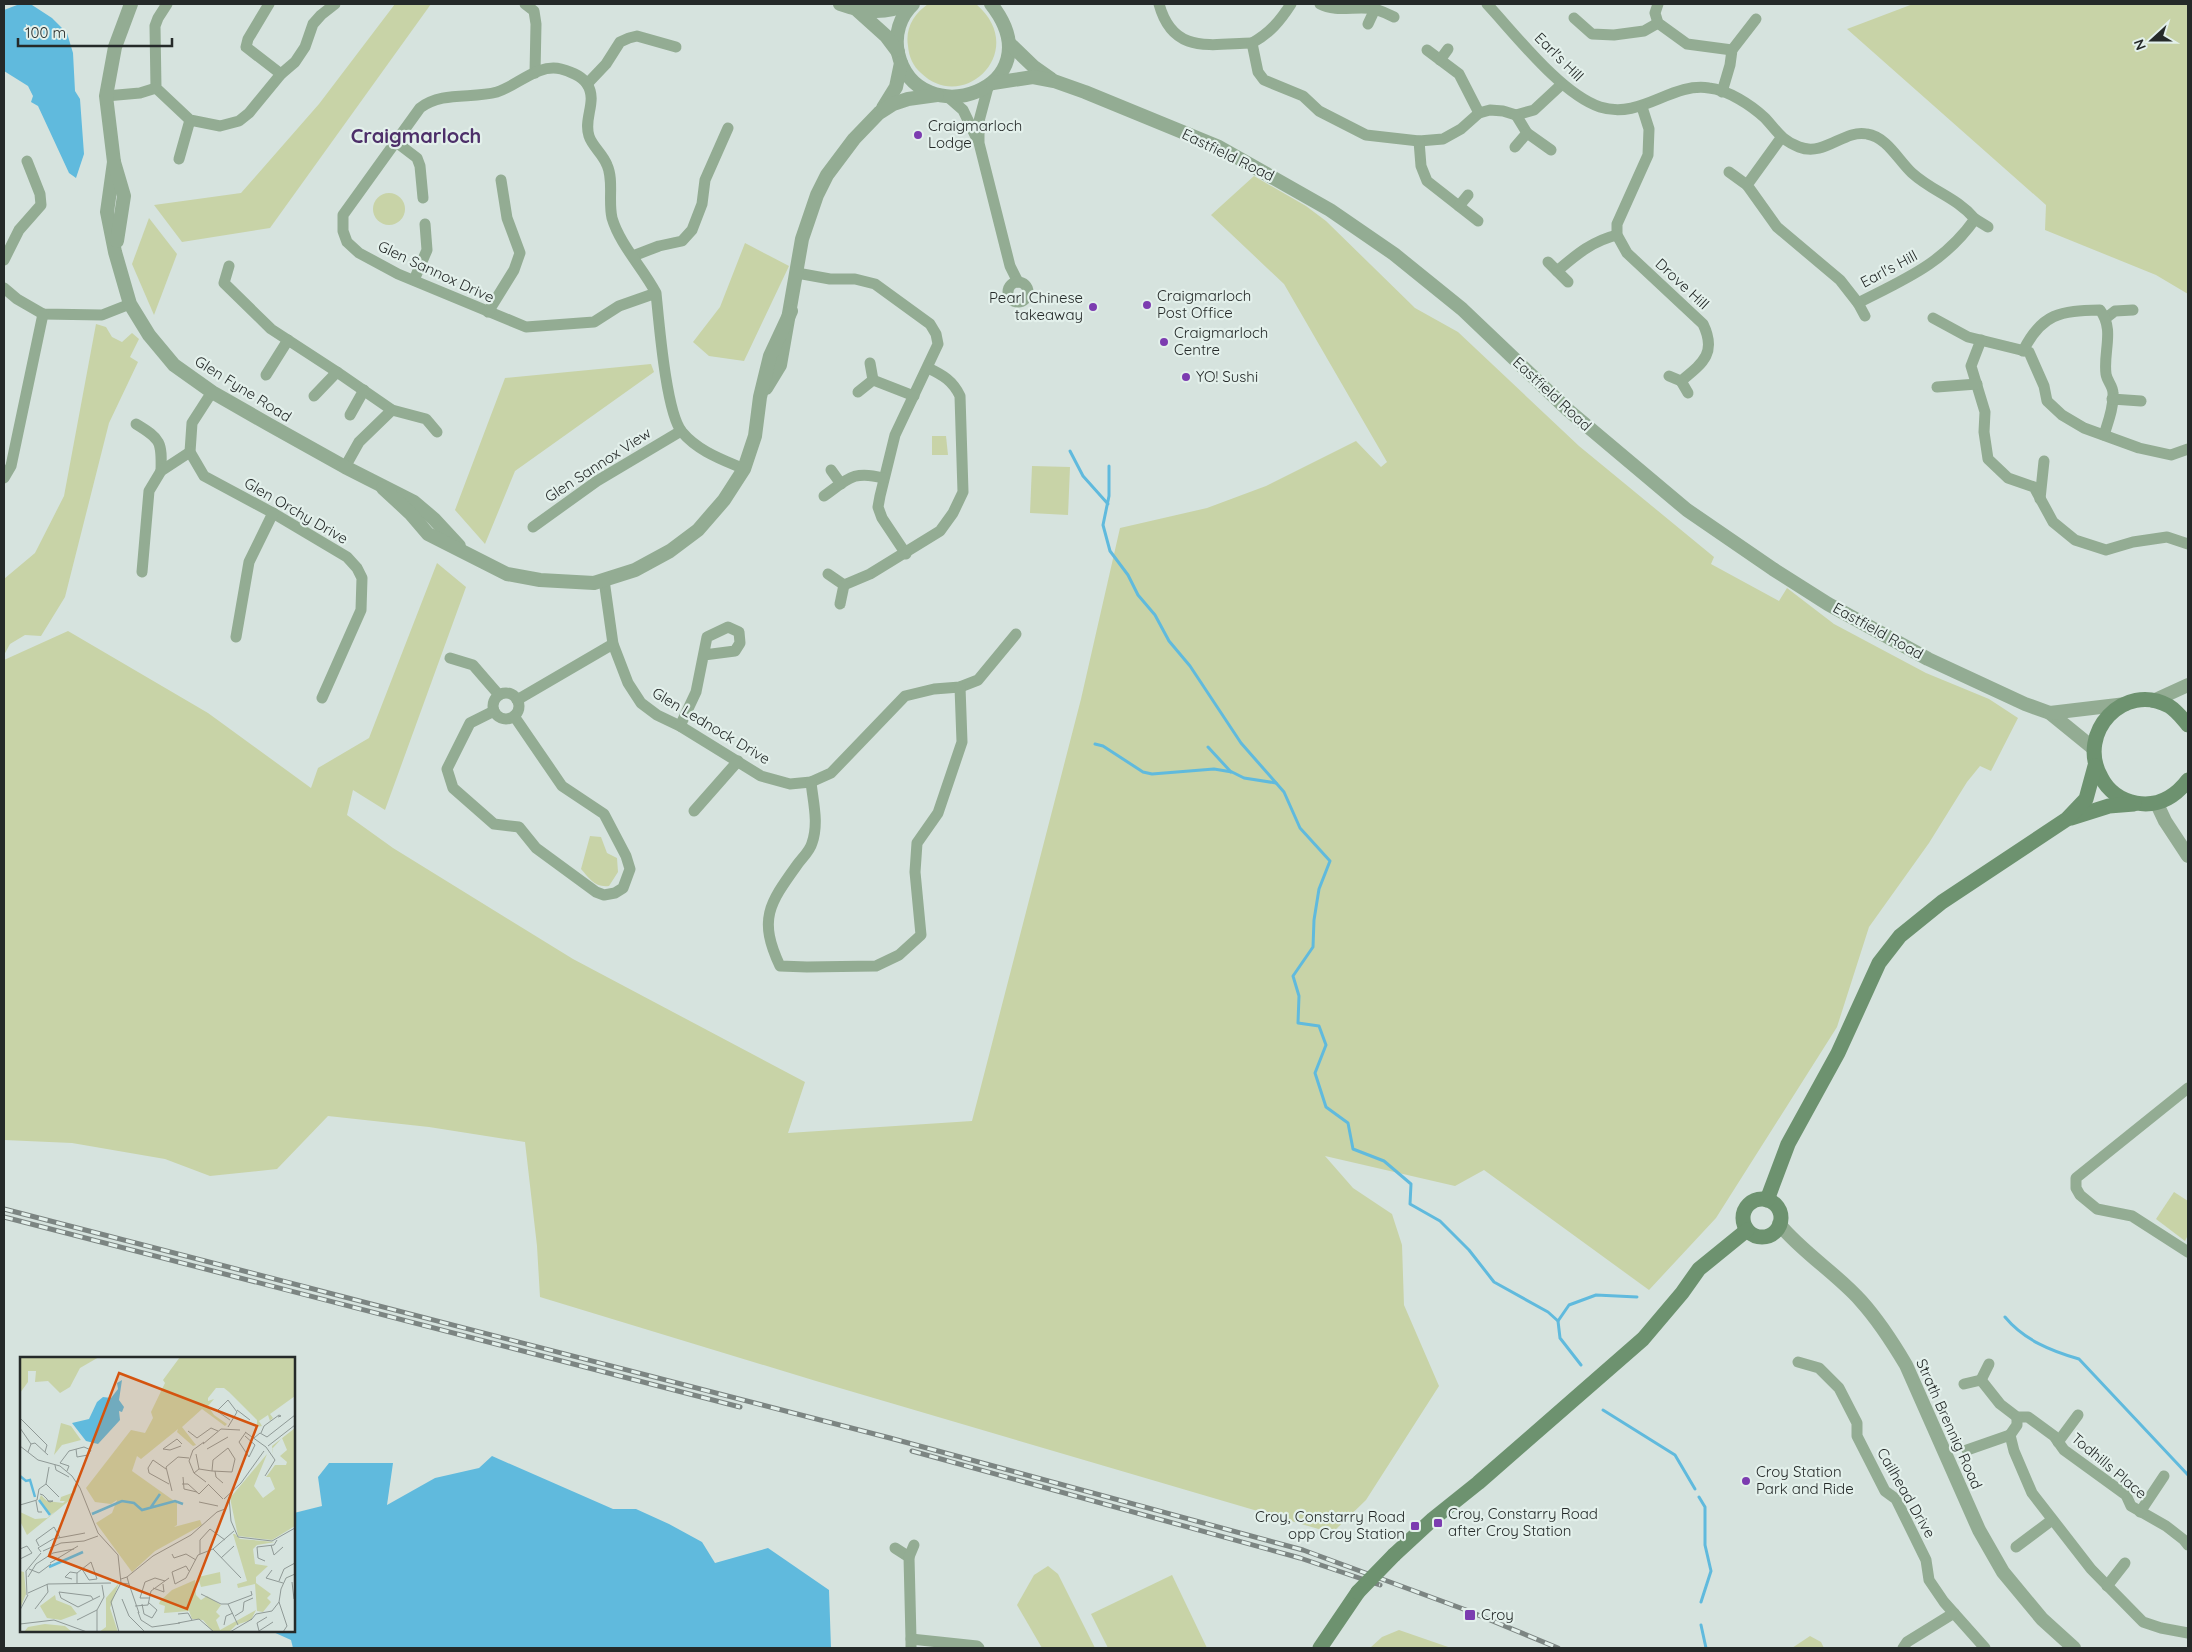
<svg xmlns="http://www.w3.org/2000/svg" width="2192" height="1652" viewBox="0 0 2192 1652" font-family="Quicksand,sans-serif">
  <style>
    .green { fill: #c8d3a7 }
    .water { fill: #60badd }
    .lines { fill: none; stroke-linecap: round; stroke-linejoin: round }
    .stream { stroke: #60badd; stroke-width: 3 }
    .minor { stroke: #93ac93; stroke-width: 11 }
    .tertiary { stroke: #93ac93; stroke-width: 14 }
    .secondary { stroke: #6d926f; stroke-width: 15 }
    .rail-casing { stroke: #7c8582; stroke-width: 5 }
    .rail { stroke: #e3f0eb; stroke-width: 3; stroke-dasharray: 9; stroke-linecap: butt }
    .secondary-bridge { stroke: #6d926f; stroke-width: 15 }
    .poi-dot { fill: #7c3cb0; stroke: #e3f0eb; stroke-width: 2 }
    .labels { text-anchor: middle; stroke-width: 4.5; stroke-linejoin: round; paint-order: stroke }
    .street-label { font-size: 15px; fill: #252a29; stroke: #e3f0eb }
    .poi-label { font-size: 15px; fill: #252a29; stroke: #e3f0eb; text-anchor: start }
    .district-label { font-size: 20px; font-weight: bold; fill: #4d2f69; stroke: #e3f0eb }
    .inset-river { fill: none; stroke: #60badd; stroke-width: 2.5 }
    .inset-road { fill: none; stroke: #8f9996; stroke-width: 1 }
    .view { fill: #d4540f; fill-opacity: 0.15; stroke: #d4540f; stroke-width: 2.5 }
    .inset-edge { fill: none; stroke: #252a29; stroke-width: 2.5 }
  </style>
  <rect width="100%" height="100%" fill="#d6e3de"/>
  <!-- green -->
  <g class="green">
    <path d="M395,4H431L270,228L182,242L154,205L241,193L319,104Z"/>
    <path d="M928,4H976C1030,50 964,115 921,73C913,66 909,57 908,46C905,28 914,14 928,4Z"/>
    <path d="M1913,4H2188V294L2156,275L2045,230L2046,205L1847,29Z"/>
    <path d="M1254,176L1306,206L1326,221L1415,308L1458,332L1579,446L1714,557L1711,564L1779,601L1787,588L1834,624L1926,673L1989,699L2018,718L1991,771L1980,766L1967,782L1929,843L1869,927L1837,1027L1716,1218L1649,1290L1484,1170L1455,1186L1325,1156L1353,1188L1392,1214L1402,1245L1404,1305L1439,1386L1366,1500L1332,1533L816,1381L540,1297L537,1246L525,1142L429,1127L328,1116L277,1169L210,1176L165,1159L72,1143L4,1140V660L68,631L208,713L311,788L318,768L369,738L437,563L466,587L385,810L353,790L347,815L393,848L573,959L805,1082L788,1133L972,1121L1081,699L1120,528L1207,508L1266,486L1356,441L1381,467L1387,462L1284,284L1211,215Z"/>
    <circle cx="389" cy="209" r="16"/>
    <path d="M149,218L177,254L154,315L132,264Z"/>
    <path d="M745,243L789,266L744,361L709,356L693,342L720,307Z"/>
    <path d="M96,324L106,327L112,337L122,342L132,333L139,339L130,357L138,362L109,423L65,597L41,636L25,635L10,644L4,655V579L35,553L64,496Z"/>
    <path d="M651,364L654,372L515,471L485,544L455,510L505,378Z"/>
    <path d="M932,436H946L948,455H932Z"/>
    <path d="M1032,466L1070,467L1068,515L1030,513Z"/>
    <path d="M590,836L601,837L607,853L617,858L618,872L609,886C595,888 589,878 581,869Z"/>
    <path d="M2174,1192L2188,1201V1235L2185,1241L2156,1219Z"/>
    <path d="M1048,1566L1058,1574L1095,1648H1042L1017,1605L1034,1575Z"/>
    <path d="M1172,1575L1207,1648H1108L1091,1614Z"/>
    <path d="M1399,1630L1451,1648H1370L1382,1637Z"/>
    <path d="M1810,1636L1821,1642L1824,1648H1792Z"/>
  </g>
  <!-- water -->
  <g class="water">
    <path d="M17,5H32L52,18L67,33L73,53L75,91L80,99L84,154L76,178L69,173L38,106L31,102L33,96L28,86L4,71V10Z"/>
    <path d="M492,1456L613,1509H636L669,1524L702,1542L715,1563L768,1548L829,1590L831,1648H293L291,1640L271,1631H294V1513L322,1506L318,1477L329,1463H393L387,1505L435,1478L479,1468Z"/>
  </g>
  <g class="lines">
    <!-- stream -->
    <g class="stream">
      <path d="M1070,451L1083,476L1108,504"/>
      <path d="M1109,466V496L1103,525L1110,551L1128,575L1138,595L1155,615L1169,641L1190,666L1241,743L1284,792L1300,828L1330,861L1319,889L1314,920L1313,947L1293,976L1299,996L1298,1023L1319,1026L1326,1045L1315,1073L1326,1107L1348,1123L1353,1149L1384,1161L1411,1184L1410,1204L1440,1221L1469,1250L1494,1282L1548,1312L1558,1321L1560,1338L1581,1365"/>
      <path d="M1095,744L1103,746L1143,772L1152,774L1214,769L1232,772L1244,778L1276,783"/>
      <path d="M1208,747L1231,772"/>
      <path d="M2005,1317C2024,1340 2051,1351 2079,1359L2188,1475"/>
      <path d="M1558,1321L1569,1305L1596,1295L1637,1297"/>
      <path d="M1603,1410L1675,1455L1695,1489"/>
      <path d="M1699,1497L1705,1507V1545L1711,1571L1701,1602"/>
      <path d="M1701,1625L1706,1648"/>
    </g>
    <!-- minor -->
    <g class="minor">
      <path d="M167,4L158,18L155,26L156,88L190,120L220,126L239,121L249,113L281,74L295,62L305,47L313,24L321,15L335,4"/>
      <path d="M269,4L248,39L246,47L281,74"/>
      <path d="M525,4L534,11L536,24L535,73"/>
      <path d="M1159,4C1173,55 1210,44 1252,43"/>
      <path d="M1291,4C1280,21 1270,33 1252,43L1258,72L1264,80L1303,96L1319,111L1366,135L1419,141L1443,139L1461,129L1479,113L1490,110L1503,111L1516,115L1534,110L1562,84"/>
      <path d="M1320,4C1336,13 1358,5 1375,9C1381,11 1388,14 1394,17"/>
      <path d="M1487,4C1515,34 1561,94 1600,107C1641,120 1671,82 1709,88C1728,90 1751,105 1765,118C1777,131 1781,140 1799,147C1825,157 1844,129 1867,134C1887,137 1898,160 1912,173C1933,192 1956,197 1975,219C1943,264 1905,279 1858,303L1840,280L1777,227L1747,185L1781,138"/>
      <path d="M1658,4L1655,13L1658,23L1687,44L1732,50"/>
      <path d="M1574,18L1592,34L1614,35L1644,31L1658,23"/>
      <path d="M1368,24L1375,9"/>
      <path d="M1427,50L1459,74L1479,113"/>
      <path d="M1440,60L1448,49"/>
      <path d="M587,84L606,64L620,42L629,38L637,36L676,47"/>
      <path d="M988,87L979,121V143L1010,266L1018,282"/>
      <path d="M1722,92L1730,65L1732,50L1756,19"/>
      <path d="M106,96L140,93L156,88"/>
      <path d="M947,96L963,110L977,139"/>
      <path d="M1642,107L1649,129L1648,155L1617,224V235L1627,253L1703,324C1717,353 1703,363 1681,381L1669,376"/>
      <path d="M1516,115L1527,133L1551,150"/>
      <path d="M1419,141L1421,166L1427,181L1478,221"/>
      <path d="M396,142L417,158L420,166L423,198"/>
      <path d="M1515,147L1527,133"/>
      <path d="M179,159L190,120"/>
      <path d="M1729,172L1747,185"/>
      <path d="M1459,206L1468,195"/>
      <path d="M1975,219L1988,227"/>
      <path d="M633,256L659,246L682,241L692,230L702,204L705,180L728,128"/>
      <path d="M4,260L19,230L41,205L40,194L27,161"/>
      <path d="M1548,262L1557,271C1576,255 1592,241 1617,235"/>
      <path d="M229,266L224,283L271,329L337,372L392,410L426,419L437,432"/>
      <path d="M1557,271L1568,282"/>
      <path d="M797,273L830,279H855L875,284L930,324L936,334L938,344L895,435L880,496L878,507L882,518L906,554"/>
      <path d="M414,280L427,250L425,224"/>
      <circle cx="1018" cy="292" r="10"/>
      <path d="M4,288L17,299L43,314L102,315L130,304"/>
      <path d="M656,293L619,306L594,322L526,327L398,274L359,253L347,242L343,231V215L420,108C442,91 472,99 497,92C517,86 538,63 561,69C569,71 582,76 587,84C598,101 583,118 589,136C592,146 603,154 607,165C614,180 608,201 612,218C620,245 643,268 656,293C659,322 666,413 682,432C698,451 721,459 744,469"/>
      <path d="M1858,303L1865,316"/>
      <path d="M488,312L514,270L520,253L507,218L501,180"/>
      <path d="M1933,318L1968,337L2029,352L2044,386L2047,401L2062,415L2084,428L2139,448L2171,455L2188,449"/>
      <path d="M2106,318L2115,311L2133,310"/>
      <path d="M1981,340L1971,366L1985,412L1984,432L1988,459L2008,478L2034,487L2053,522L2075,540L2106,550L2133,542L2167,537L2188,544"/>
      <path d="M2023,351C2042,313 2060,311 2100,310C2115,330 2103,351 2106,374C2107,381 2113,386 2113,393C2114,407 2108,422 2104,435"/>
      <path d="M870,363L873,380"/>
      <path d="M266,375L288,340"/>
      <path d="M1681,381L1688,393"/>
      <path d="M1937,387L1977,384"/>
      <path d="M212,392L192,423L190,452L204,476L273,513L347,557L357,568L362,578L361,610L322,698"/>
      <path d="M858,392L873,380L914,396"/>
      <path d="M314,396L337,372"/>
      <path d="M2112,399L2141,401"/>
      <path d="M350,415L364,390"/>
      <path d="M136,424C161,439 162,442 161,471"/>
      <path d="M345,467L359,442L392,410"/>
      <path d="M831,470L841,484"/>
      <path d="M4,478L11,466L43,314"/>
      <path d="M824,496C848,479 853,470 883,478"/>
      <path d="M2040,499L2044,461"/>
      <path d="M533,527L597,481L681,431"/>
      <path d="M142,572L149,491L161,471L190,452"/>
      <path d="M828,574L844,585L870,574L940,531L953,513L963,492L960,396C953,381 943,375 928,368"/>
      <path d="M604,580L613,644L628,683L641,703L657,715L680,726L761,776L790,784L811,782L831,773L905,696L934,689L960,687L978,680L1016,634"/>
      <path d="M840,604L844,585"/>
      <path d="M236,637L249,562L273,513"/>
      <path d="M450,658L473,665L499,695"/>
      <circle cx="506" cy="706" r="13"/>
      <path d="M517,700L613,644"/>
      <path d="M494,711L470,723L447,769L453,788L494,824L519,827L536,848L596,892L604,895L615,893L623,888L630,869L626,856L604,814L562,786L514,716"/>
      <path d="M680,726L696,692L707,637L728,627L739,632L740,643L735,651L704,655"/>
      <path d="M811,782C813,802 819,823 812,843C810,851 802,858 797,865C769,904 758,919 780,966L807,967L876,966L899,955L921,935L915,872L917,843L938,813L962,742L960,687"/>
      <path d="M694,811L738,761"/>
      <path d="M2188,1088L2076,1178V1188L2080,1195L2097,1209L2132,1216L2188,1252"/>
      <path d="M1798,1362L1819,1368L1839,1388L1857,1423V1436L1885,1491L1896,1499L1926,1560L1929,1580L1944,1602L1985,1648"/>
      <path d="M1981,1380L1989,1364"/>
      <path d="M1964,1384L1981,1380L2000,1404L2017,1417H2028L2054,1436L2064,1450L2126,1495L2131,1506L2166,1526L2184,1540L2188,1545"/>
      <path d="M2017,1417V1425L2010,1435L2014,1451L2032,1493L2091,1569L2143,1622L2161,1628L2188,1633"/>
      <path d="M2058,1442L2078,1415"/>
      <path d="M1967,1450L2010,1435"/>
      <path d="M2140,1512L2164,1476"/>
      <path d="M2016,1547L2052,1520"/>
      <path d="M895,1548L909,1557L911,1639"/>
      <path d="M909,1557L914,1545"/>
      <path d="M2107,1586L2125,1563"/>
      <path d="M911,1648V1639L977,1646L979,1648"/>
      <path d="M1903,1648L1907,1642L1954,1613"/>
    </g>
    <!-- tertiary -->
    <g class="tertiary">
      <path d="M840,4C862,12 885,15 907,4"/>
      <path d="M913,4C900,16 894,35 898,53C917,136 1058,89 991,4"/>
      <path d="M856,9L886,36L898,52"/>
      <path d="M1010,44L1034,67L1051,79"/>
      <path d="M993,83L1033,77L1054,81L1085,92L1219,147L1330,210L1394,254L1462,309L1568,410L1687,510L1773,569L1828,604L1928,659L2025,704L2050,713L2093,748"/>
      <path d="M883,108L896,87L901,63"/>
      <path d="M114,162L107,212L115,252L130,304L149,335L174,365L212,392L268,424L345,467L414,502L434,519L459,546"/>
      <path d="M117,241L124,196L114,162L106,96L115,47L131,4"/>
      <path d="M766,388L780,365L802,239L817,195L827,175L854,139L879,113L893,104L908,99L937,95"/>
      <path d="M383,488L410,513L428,534L507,574L540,580L594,583L635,570L670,551L698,530L724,500L744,469L755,436L760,397L770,356L791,311"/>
      <path d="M2153,701L2188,685"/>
      <path d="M2050,713L2126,704"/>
      <path d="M2157,804L2165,821L2188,856"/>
      <path d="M1779,1224C1803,1253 1836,1273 1861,1301C1878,1320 1893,1343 1906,1365L1979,1530L2003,1572L2042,1619L2074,1648"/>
    </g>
    <!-- secondary -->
    <g class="secondary">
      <path d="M2188,725C2182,718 2177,711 2169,706C2124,681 2076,733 2101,777C2108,791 2121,800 2136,803C2158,807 2175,797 2188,780"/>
      <path d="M2071,818L2109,806L2134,804"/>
      <circle cx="1762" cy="1218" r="19"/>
      <path d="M1767,1200L1788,1144L1838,1053L1879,963L1900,936L1942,902L2067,819L2086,799L2095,766"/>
      <path d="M1394,1555L1433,1519L1478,1483L1643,1339L1682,1293L1699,1269L1747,1230"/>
      <path d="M1320,1648L1358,1592"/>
    </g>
    <!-- rail casing -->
    <g class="rail-casing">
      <g id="rail">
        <path d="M4,1209L890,1438L1303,1550L1466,1610L1558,1648"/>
        <path d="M4,1217L740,1407"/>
        <path d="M912,1451L1300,1558L1380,1585"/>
      </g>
    </g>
    <!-- rail -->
    <use href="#rail" class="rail"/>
    <!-- secondary-bridge -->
    <path class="secondary-bridge" d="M1358,1592L1394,1555"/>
  </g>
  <!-- markers -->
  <g class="poi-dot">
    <circle cx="918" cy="135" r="5"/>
    <circle cx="1147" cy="305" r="5"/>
    <circle cx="1093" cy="307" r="5"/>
    <circle cx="1164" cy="342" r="5"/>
    <circle cx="1186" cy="377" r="5"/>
    <circle cx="1746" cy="1481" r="5"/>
    <rect x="1433" y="1518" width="10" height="10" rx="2.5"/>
    <rect x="1410" y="1521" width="10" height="10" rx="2.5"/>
    <rect x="1464" y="1609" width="12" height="12" rx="2.5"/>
  </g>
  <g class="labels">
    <!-- street labels -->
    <g class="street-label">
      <text transform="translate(1559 57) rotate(45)" y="5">Earl's Hill</text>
      <text transform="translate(1228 155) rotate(26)" y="5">Eastfield Road</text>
      <text transform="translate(1889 269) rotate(-28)" y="5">Earl's Hill</text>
      <text transform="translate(436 272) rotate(25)" y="5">Glen Sannox Drive</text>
      <text transform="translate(1682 284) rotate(43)" y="5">Drove Hill</text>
      <text transform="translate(243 389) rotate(32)" y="5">Glen Fyne Road</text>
      <text transform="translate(1552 394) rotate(43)" y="5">Eastfield Road</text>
      <text transform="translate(598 465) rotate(-33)" y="5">Glen Sannox View</text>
      <text transform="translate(296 511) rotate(30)" y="5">Glen Orchy Drive</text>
      <text transform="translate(1878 631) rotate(29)" y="5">Eastfield Road</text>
      <text transform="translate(711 726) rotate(31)" y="5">Glen Lednock Drive</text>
      <text transform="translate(1949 1424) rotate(66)" y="5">Strath Brennig Road</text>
      <text transform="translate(2109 1466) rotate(40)" y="5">Todhills Place</text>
      <text transform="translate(1906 1493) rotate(60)" y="5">Cailhead Drive</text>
    </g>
    <!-- poi labels -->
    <g class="poi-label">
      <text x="928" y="131">Craigmarloch<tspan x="928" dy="17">Lodge</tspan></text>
      <text x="1157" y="301">Craigmarloch<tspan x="1157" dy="17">Post Office</tspan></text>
      <text x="1083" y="303" text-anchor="end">Pearl Chinese<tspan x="1083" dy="17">takeaway</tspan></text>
      <text x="1174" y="338">Craigmarloch<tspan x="1174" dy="17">Centre</tspan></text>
      <text x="1196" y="382">YO! Sushi</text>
      <text x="1756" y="1477">Croy Station<tspan x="1756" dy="17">Park and Ride</tspan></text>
      <text x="1448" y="1519">Croy, Constarry Road<tspan x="1448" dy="17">after Croy Station</tspan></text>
      <text x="1405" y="1522" text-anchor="end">Croy, Constarry Road<tspan x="1405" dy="17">opp Croy Station</tspan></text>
      <text x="1481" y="1620">Croy</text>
    </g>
    <!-- district labels -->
    <g class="district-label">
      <text x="416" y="143">Craigmarloch</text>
    </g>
  </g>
  <!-- overview -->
  <g transform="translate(20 1357)">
    <rect width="275" height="275" fill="#d6e3de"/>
    <path d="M0,0H79L60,11L50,30L40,36L28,24L15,25L16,14H8V25L0,36ZM160,0H275V39L250,57L253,61L250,64L248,58L239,64L242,69L237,70V63L209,35L204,31H196L188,41V44L194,42L188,49L194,58L207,67L205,69L182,52L162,70L176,88L173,89L157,75L158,72L121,102L117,99L112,114L157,146V168L154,170L180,163L182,168L135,194L112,215L76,166L92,156L97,143L91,147L75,145L66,131L111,73L125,76L133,61L131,55L145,26L143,23ZM41,66L51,69L61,83L42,88L34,98ZM275,71V169L252,183L218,179L210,141L247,97L234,129L243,141L255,132L250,120H246L255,108H266L267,105L260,99L267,93L262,81L252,92L253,97L252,89ZM54,128L56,134L50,143L7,178L0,164V155L15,162L27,161L36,154L30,158L19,143L21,138L27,144L43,146L45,144H40L41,140L52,136ZM213,177H215L220,182L255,185L237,188L233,192L235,207L248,209L236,220V226L251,237L247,241L251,245L243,255L237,254L235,227L218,231L217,227L227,224ZM0,214L4,215L6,237L0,252ZM200,215L201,226L181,230L178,220ZM175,223L176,238L181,243L187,239L201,248L196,255L200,259L196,263L200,273L236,253L231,263L216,268L209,275H200L192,274L183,263L172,262L169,254L144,256L145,249L139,247L140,244L152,233ZM99,226L90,251L98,275H79L86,270V241ZM35,238L36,243L51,249L57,257L41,263L27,261L20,249ZM25,267L45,269L52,275H4L8,270Z" fill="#c8d3a7"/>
    <path d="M102,23L99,43L104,50L102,55L99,54L100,63L78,87L66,84L52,66L69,62L77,45L83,40L91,41L98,32L97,26Z" fill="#60badd"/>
    <path class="inset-river" d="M0,119L6,124L10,123L15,140M19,143L30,158M131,150L140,137M72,157L102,144L114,146L122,153L155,144L163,147M29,210L63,195"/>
    <path class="inset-road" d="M217,53L230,63M1,62L27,88L25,95M208,70L217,55L208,43L197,54L210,63M0,71L11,87L8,95M168,74L177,81L191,71L198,74M225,75L246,90M241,76L244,69L259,58L261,59L258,60M225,79L235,88L229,100L219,85L226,75M234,81L240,76L247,80L275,58M184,85L173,93L169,104L174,116L186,125M11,87L15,86L28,98M183,87L201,72L220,73M0,89L18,103L40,109L52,119L60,131L78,176L98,198L101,226L109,227L107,220L101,222M161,89L150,93L143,92L157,82L162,87M248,89L275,68M187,92L208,80M176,97L179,112M35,108L36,113L49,120M29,110L26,127L39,140M146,112L133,103L128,111L129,116L149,127M47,114L49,109L40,106L49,94L64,90L71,93L68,98L57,100L56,92M195,114L196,120L203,126M174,116L179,112L192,114L212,115L215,102L208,91L193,103L192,114M245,119L255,103L246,90M163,120L164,132L177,135M162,127H168L179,137L189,127M188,127L203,142M152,134L146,110L158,100L169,101M20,137L23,138L27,142L28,144L30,145L33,144H28M209,140L211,164L218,180L252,184L275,171M204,142L221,126L244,94M16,144L18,155H22M179,145L198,149M0,148L17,143L19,132L26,127M251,188L254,198L263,190M19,189L16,183L34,170L40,181M0,192L7,189L12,196L0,202M193,192L221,221M23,194L41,186L64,184L78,179M21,195L18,191L33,182L65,176M152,197L154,201L166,197L176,203M180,197V183L190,172L205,183M201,201L214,189L212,191M245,204L238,201L237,190L254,188L257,183M30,206L58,189M9,212L19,216L31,207M252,213L246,221L263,226M169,214L166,209L152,215L155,227L166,221L178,198L193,192L214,174M8,220L16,207L33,196L54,192M107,220L133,199L171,178L197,155L205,152M52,222L45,220L50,215L57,216M259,224L264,212L275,206M272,225L274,242M57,226V216L71,205L77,222L69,223L62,212M109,227L119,256M133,231L144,235L143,227M261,232L266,221L275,217M8,236L28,227L91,226M181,237L201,247H208L232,238L231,234M7,238L6,214L21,196M129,241H120L125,225L135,221L145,224M73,242L71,239L39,235L41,241L58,250L80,239M102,242L109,259L125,275M259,245L267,269L263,275M122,247L124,257L132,261L137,253L129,246M208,247L218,268M115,249L128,248L131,234L149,221M15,252L28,235L27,227M0,253L8,238M118,255L121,263L132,270L160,266M158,257L168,256L172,263M215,259L223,254L224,245L233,241M57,263L77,253M231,263L236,257L252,254L259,245L261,232M158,266L179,262L194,275M0,267L34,263L67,275M204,268L206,259L213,256M239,274L237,266L247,260M239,274L253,265M77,275V253L84,240L82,228M99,275L91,245L101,226M210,275L232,262"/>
    <path class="view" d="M99,16L237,69L167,252L29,199Z"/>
    <rect width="275" height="275" class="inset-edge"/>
  </g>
  <!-- border -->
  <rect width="2192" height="1652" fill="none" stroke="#252a29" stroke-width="10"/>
  <!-- north arrow -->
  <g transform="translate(2152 40) rotate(249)" stroke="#e3f0eb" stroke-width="4" paint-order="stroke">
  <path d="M0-4L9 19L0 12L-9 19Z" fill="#252a29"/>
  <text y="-8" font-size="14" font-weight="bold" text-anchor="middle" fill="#252a29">N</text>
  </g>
  <!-- scale -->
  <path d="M18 38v8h154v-8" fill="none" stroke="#252a29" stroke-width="2.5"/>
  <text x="25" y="38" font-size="15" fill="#252a29" stroke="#e3f0eb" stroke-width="4" paint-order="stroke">100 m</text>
</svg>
